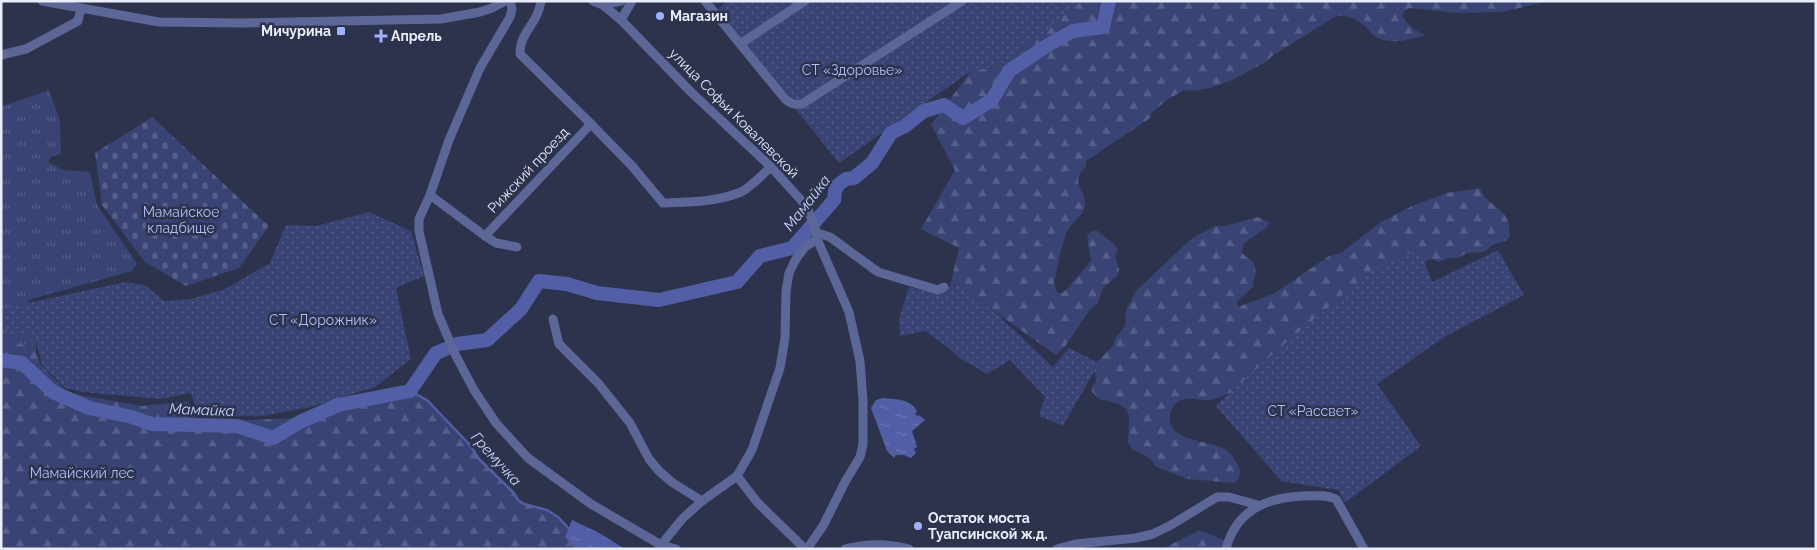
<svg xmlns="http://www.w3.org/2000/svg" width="1817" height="550" viewBox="0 0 1817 550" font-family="Raleway,sans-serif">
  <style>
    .grass { fill: url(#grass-tufts) }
    .forest { fill: url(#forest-firs) }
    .cemetery { fill: url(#cemetery-stones) }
    .park { fill: url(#park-dots) }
    .water { fill: url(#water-ripples) }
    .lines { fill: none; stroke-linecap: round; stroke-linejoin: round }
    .stream { stroke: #525fa6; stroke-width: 2.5 }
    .river { stroke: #525fa6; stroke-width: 14 }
    .minor { stroke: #5c6797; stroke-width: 9 }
    .poi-dot { fill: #a1b2fd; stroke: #2d334c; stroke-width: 2 }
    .labels { text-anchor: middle; stroke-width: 5; stroke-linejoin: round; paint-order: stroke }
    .poi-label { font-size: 14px; font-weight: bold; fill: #e9edfe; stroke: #2d334c; text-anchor: start }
    .park-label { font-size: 14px; fill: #b0bffa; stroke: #2d334c }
    .street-label { font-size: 14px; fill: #e9edfe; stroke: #2d334c }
    .water-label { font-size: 15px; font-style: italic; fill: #c9d3fb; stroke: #2d334c }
  </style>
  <defs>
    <pattern id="grass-tufts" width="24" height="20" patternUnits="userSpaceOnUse" patternTransform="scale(1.25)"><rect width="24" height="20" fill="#394374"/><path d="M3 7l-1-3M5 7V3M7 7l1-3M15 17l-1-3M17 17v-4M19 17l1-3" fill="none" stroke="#565e89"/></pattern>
    <pattern id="forest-firs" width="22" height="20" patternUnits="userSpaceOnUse" patternTransform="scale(1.25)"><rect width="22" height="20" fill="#394374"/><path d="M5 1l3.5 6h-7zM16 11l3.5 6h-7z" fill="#565e89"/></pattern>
    <pattern id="cemetery-stones" width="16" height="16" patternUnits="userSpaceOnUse" patternTransform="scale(1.25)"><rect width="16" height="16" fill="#394374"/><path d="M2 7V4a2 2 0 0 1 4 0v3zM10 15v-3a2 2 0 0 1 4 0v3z" fill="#565e89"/></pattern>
    <pattern id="park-dots" width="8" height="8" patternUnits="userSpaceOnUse" patternTransform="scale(1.25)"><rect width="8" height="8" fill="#394374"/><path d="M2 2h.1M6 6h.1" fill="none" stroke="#565e89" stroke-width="1.8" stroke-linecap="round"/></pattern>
    <pattern id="water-ripples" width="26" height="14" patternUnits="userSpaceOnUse" patternTransform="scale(1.25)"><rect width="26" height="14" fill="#525fa6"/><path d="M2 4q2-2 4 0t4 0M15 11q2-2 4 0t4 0" fill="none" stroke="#6b76b3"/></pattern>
  </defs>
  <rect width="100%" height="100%" fill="#2d334c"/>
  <!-- grass -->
  <path class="grass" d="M49,90L60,121L61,154L51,157L48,162L63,170L90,172L97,205L137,264L132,271L28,300L36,325V352L22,344L7,343L1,352V107Z"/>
  <!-- forest -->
  <g class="forest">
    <path d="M1081,1H1549L1502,12L1458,13L1408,8L1402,15C1406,24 1416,31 1425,35C1411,40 1389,45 1376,37C1371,34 1368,29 1365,26C1357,19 1347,15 1336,16L1272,56L1266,62L1232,80L1210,88L1194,91L1184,90L1167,100L1151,113L1150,118L1086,161V166C1069,184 1085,187 1085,205C1085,214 1072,222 1068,230C1059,247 1059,265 1054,282L1057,293H1062L1066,290L1091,261L1087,236L1090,232L1096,230C1104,237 1112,240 1118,250L1115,255L1119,270L1118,275L1103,288L1098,303L1089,311L1066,345L1056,355L977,299L964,285L950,286L959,248L921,229L955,170L931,125L971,71L998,66L1029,45Z"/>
    <path d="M1481,188C1484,203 1501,206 1507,219C1510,224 1509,231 1510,236L1507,240L1492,245L1484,252L1467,253L1458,258H1448L1438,262L1433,259L1418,263L1239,390C1230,392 1218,399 1210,400C1200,401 1188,396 1179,401C1174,404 1170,411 1170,417C1168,442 1209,440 1225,449C1232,453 1237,464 1241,471L1238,480L1234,483L1188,479L1156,467L1151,459L1132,449L1128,442L1129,419L1127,410L1119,404L1099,399L1092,392V387L1096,381L1094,365L1112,347L1116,337L1122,330L1125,325L1126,310L1136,291L1190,240L1214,226H1225L1258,217L1269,222L1267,227L1244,243L1242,253L1254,263L1256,273L1254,278L1253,287L1237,301L1238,307L1275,293L1329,256L1341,253L1381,222L1410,207L1446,193Z"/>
    <path d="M6,343L22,344L36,352L40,364L68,393L142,406L188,401L198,422L298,418L411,392L427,400L470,445L479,459L513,492L518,500L525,504L547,510L558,517L568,529L565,537L575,549H1V352Z"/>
    <path d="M1200,530L1224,540L1222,549H1162Z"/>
  </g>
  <!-- cemetery -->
  <path class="cemetery" d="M152,117L269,226L239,268L186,286L145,262L102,205L95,153Z"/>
  <!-- park -->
  <g class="park">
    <path d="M727,1H1082L1029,45L998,66L971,71L839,163L716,11Z"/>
    <path d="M369,212L411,231L424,276L396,288L411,359L375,387L310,407L262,416L199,417L191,393L161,399L82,392L65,388L42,365L34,333H7L5,308L125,282L145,285L164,301L191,299L225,289L270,263L286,225L316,226Z"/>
    <path d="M1420,249L1432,282L1498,250L1524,295L1446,336L1377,384L1421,446L1345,503L1338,490L1281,481L1216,406L1262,363L1372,270Z"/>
    <path d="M964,285L977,299L996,313L1053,367L1069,348L1099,363L1063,426L1039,416L1045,397L1010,360L987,374L958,357L950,349L925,331L900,336L899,319L909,287L935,293L950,286Z"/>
  </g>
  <!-- water -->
  <g class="water">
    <path d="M883,398C898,400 909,398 917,411L915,415L920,416L925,420L912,431L917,447L914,449L916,453L911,458L904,455H896L894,458L887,451L871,408L876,400Z"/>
    <path d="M572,520L599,533L625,549H575L565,537Z"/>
  </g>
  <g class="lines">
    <!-- stream -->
    <path class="stream" d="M410,391L427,400L470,445L479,459L513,492L518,500L524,504L547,510L558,517L570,530"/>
    <!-- river -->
    <g class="river">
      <path d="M457,344L487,340L521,309L539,281L567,284L597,293L659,300L737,282L760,256L792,248L834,200L835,191L838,185L846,179L854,178L872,163L891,133L905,126L924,111L944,105L963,118L992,100L1009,71L1048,45L1073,31L1103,27L1109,1"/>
      <path d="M1,360L22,363L53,392L89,408L132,417L152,424L237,426L273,438L300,422L338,405L410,391L436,353L446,349"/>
    </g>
    <!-- minor -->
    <g class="minor">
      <path d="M42,1L159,22L241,23L441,19L480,12L492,8L505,1"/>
      <path d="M510,1L512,9L510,17L480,68L449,140L430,195L485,236L496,243L517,247"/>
      <path d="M541,1C538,24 519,33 520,54L591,124L632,166L663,203C688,202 717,202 741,192C751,187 762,175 771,167"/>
      <path d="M593,1L603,5L621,1"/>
      <path d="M705,1L785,99C791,104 794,105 802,104L962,1"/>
      <path d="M603,5L621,20L692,93L771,167L801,200L809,212L817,233L830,237L878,272L938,290L944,287"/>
      <path d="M621,20L632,1"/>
      <path d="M740,44L805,1"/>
      <path d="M1,55L26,49L78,21L81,8"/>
      <path d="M430,195L419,219V231L438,314L456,356L474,390L496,423L528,458L591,504L661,545L676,549"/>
      <path d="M485,236L591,124"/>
      <path d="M553,319L559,344L598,383L630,423L649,459L660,472L673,483L702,501"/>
      <path d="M737,476L757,502L805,549"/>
      <path d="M661,545L683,518L702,501L737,476L752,450L780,368L785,338L786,291L789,273L796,259L805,247L817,239"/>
      <path d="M807,549L823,526L845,482L860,457L863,444V401L860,361L849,312L817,239V234"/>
      <path d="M845,549C867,543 887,543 909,549"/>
      <path d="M1057,549L1075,544L1136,538L1153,534L1171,525L1217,497H1229L1258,505"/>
      <path d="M1226,549C1236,511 1265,498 1302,496C1314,496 1325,494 1336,499L1364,549"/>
    </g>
  </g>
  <!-- markers -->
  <g class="poi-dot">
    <circle cx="660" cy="16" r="5"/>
    <rect x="336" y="26" width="10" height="10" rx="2.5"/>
    <path d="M378.5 28.5h5v5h5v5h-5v5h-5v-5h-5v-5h5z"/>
    <circle cx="918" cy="526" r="5"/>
  </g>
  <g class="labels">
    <!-- poi labels -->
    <g class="poi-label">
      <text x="670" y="21">Магазин</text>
      <text x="331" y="36" text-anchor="end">Мичурина</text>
      <text x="391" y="41">Апрель</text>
      <text x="928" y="523">Остаток моста<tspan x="928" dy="16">Туапсинской ж.д.</tspan></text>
    </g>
    <!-- park labels -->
    <g class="park-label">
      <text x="852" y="75">СТ «Здоровье»</text>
      <text x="181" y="217">Мамайское<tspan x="181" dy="16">кладбище</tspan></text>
      <text x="323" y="325">СТ «Дорожник»</text>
      <text x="1313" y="416">СТ «Рассвет»</text>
      <text x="82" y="478">Мамайский лес</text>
    </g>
    <!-- street labels -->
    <g class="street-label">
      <text transform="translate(734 113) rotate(45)" y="5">улица Софьи Ковалевской</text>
      <text transform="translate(528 170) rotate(-47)" y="5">Рижский проезд</text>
    </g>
    <!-- water labels -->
    <g class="water-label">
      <text transform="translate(807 203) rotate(-52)" y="5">Мамайка</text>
      <text transform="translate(202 410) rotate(2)" y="5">Мамайка</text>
      <text transform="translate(496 459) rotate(48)" y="5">Гремучка</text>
    </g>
  </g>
  <!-- border -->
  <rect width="1817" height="550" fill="none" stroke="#e9edfe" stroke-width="5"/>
</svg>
